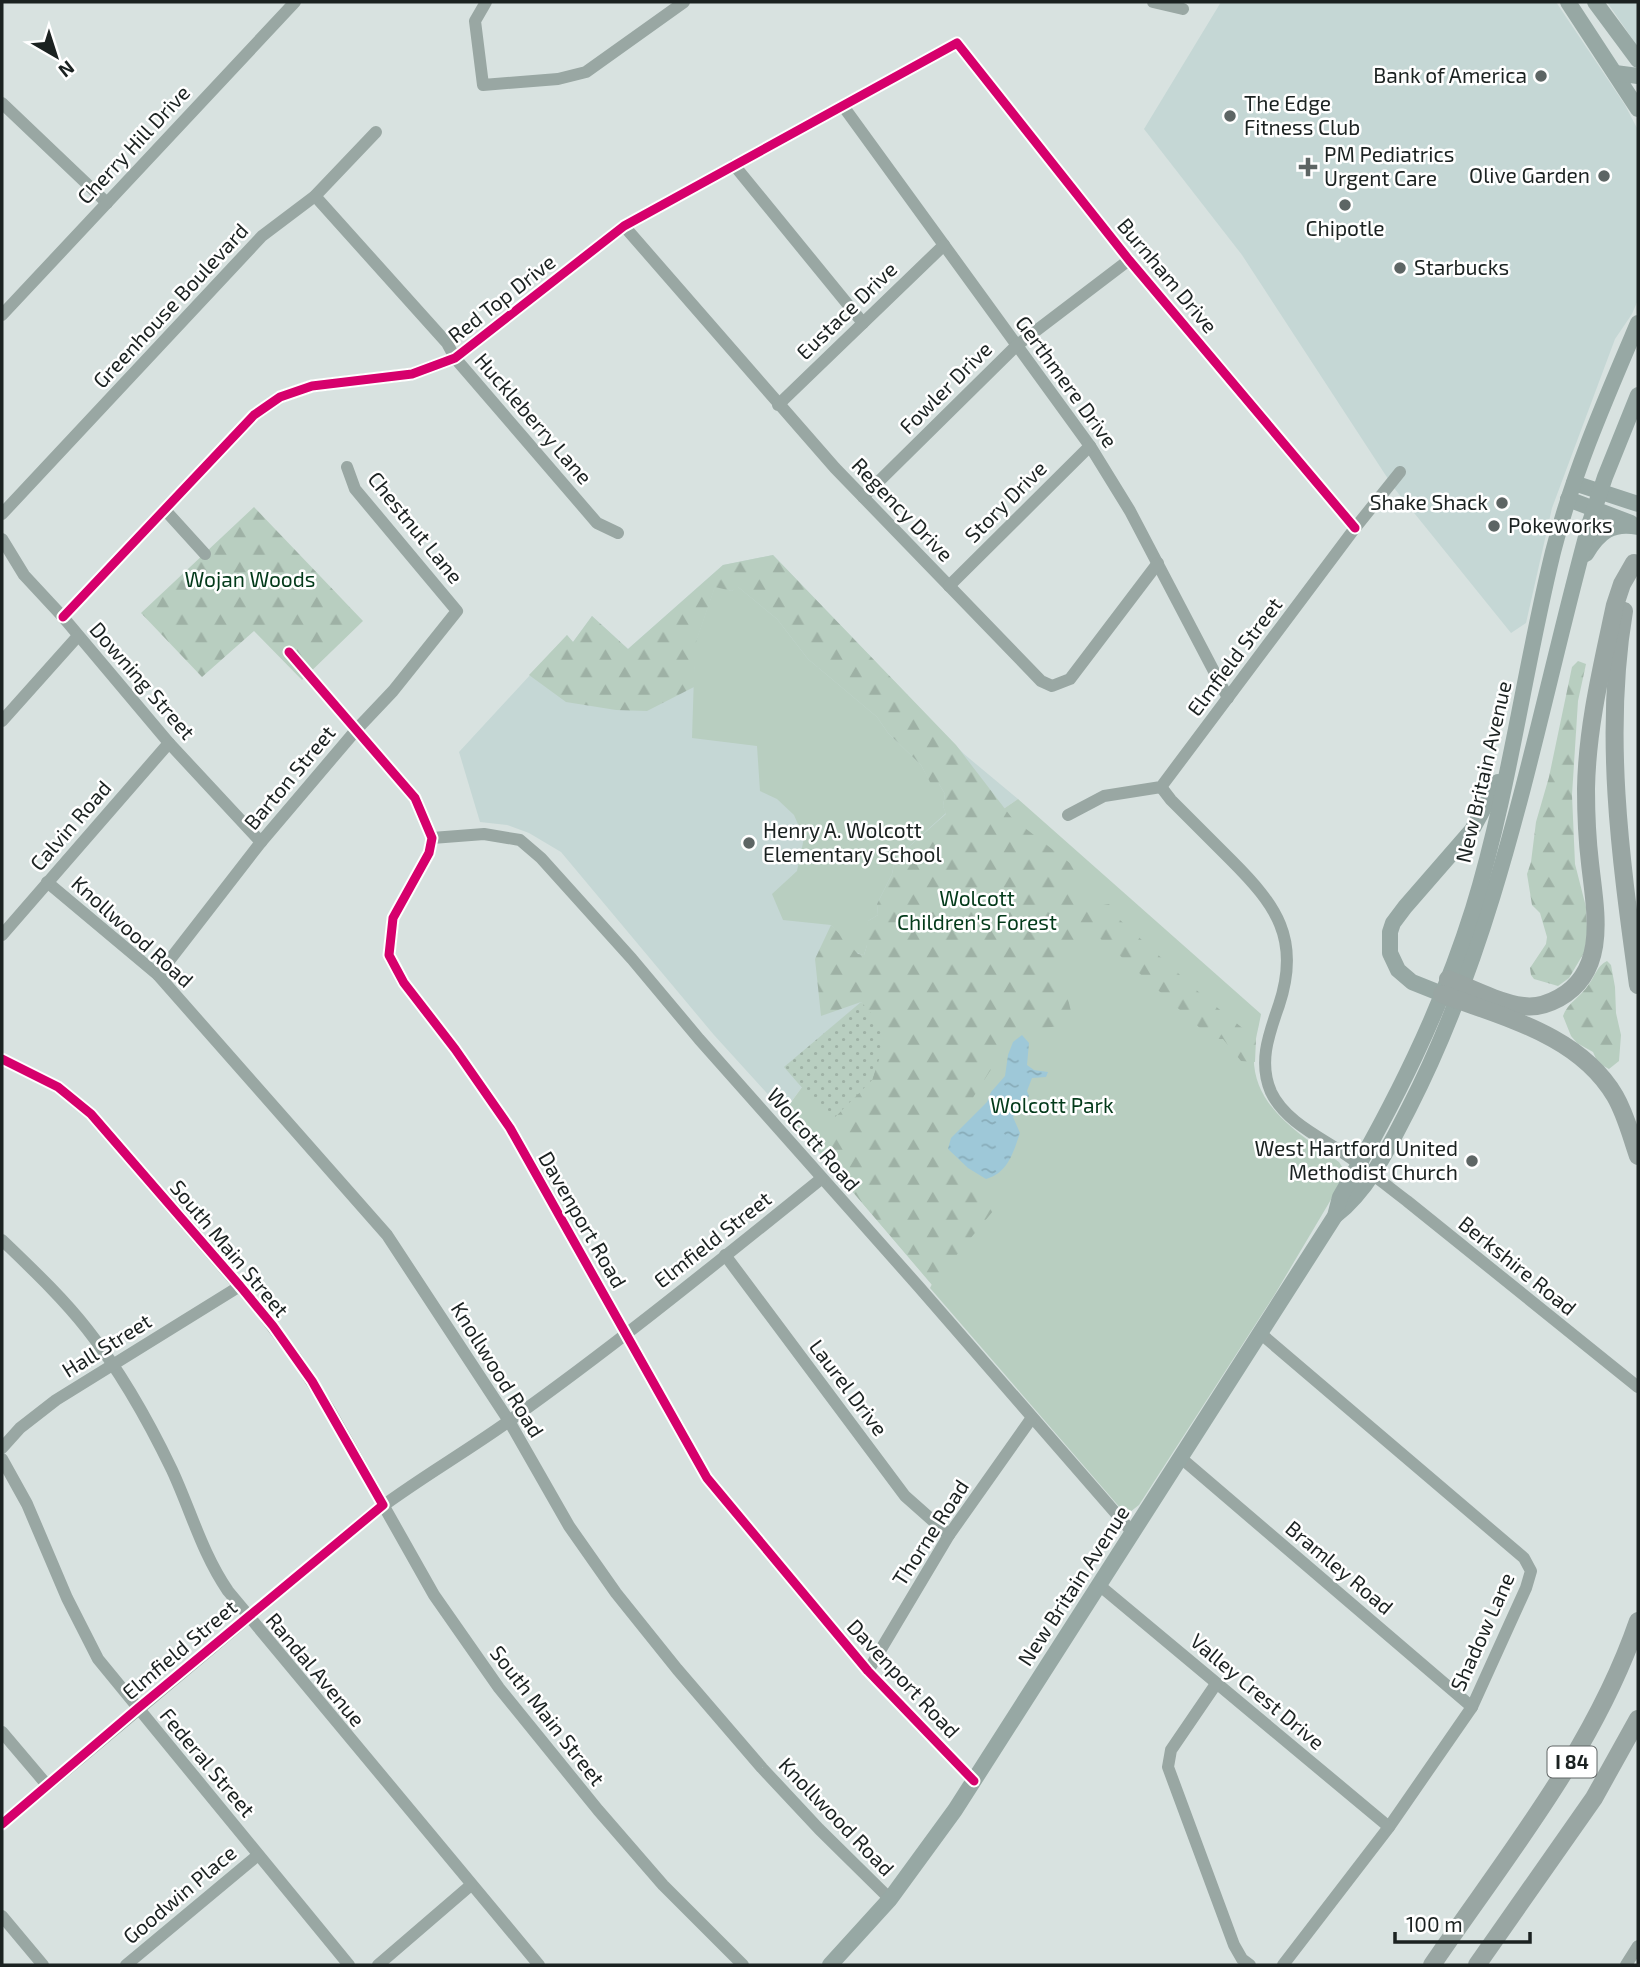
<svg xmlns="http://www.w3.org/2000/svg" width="1640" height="1967" viewBox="0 0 1640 1967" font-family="'Exo 2',sans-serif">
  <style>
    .built { fill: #c5d7d5 }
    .green { fill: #b8cec0 }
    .forest { fill: url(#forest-firs) }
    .garden { fill: url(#garden-dots) }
    .water { fill: url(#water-ripples) }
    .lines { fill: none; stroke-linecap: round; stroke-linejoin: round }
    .minor { stroke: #99a7a3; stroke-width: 12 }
    .major { stroke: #97a8a4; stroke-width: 16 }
    .highway { stroke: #99a6a3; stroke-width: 18 }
    .cycleway-casing { stroke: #fff; stroke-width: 13 }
    .cycleway { stroke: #d6006c; stroke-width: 9 }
    .poi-dot { fill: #5d6564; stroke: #fff; stroke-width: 2.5 }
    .labels { text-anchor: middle; stroke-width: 5; stroke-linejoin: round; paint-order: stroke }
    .shield { fill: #fff; stroke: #5f6464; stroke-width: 2 }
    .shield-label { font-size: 19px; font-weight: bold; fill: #1b2221 }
    .poi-label { font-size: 21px; fill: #1b2221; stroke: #fff; text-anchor: start }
    .street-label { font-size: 21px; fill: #1b2221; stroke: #fff }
    .park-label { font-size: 21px; fill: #033a1a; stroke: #fff }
  </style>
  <defs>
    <pattern id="forest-firs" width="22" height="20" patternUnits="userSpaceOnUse" patternTransform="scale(1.75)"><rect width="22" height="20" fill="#b8cec0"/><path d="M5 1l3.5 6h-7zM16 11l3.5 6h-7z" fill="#9eb1a5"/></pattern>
    <pattern id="garden-dots" width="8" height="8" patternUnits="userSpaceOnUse" patternTransform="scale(1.75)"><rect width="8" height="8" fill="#b8cec0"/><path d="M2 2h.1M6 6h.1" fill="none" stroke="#9eb1a5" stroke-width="1.8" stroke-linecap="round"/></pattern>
    <pattern id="water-ripples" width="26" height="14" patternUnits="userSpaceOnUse" patternTransform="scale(1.75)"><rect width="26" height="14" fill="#9ec8d8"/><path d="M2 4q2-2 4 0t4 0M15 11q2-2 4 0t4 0" fill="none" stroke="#88acb9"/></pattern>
  </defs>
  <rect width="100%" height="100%" fill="#d8e2e0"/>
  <!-- built -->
  <g class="built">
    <path d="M1221,2H1556L1625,105L1638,130V300L1632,314L1615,339L1552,508L1526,623L1511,633L1394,488L1242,255L1144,129Z"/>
    <path d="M1607,2H1638V47Z"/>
    <path d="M773,555L964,754L1018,799L929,860L883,974L784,1112L714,1035L561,852L529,833L507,825L480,822L459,752L567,635L573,642L592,616L628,649L723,565Z"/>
  </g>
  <!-- green -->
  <g class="green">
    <path d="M715,586L732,591L737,586L777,619L808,659L877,717L888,733L921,765L931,783L939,784L945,794L943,806L946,813L895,859L892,874L877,904L878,915L868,921L867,945L864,955C850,953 840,935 831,925L783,920L772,894L797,871L804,838L794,815L777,799L760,791L757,746L692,738L695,644Z"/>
    <path d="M1018,799L1261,1014C1259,1027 1255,1039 1254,1052C1250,1106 1301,1135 1339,1162L1344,1170L1342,1181L1275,1294L1139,1505L1130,1512L1122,1510L930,1288L932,1284L784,1112L862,1004L929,860Z"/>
  </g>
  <!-- forest -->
  <g class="forest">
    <path d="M254,507L363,621L302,680L254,631L202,677L141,613Z"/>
    <path d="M773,555L956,745L1012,818L1075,867L1079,891L1092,907L1109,904L1120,920L1203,996L1256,1039L1255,1062L1241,1061L1223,1039H1212L1106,943L1092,933L1052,966L1063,978L1074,1024L1015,1032L940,1149L998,1205L932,1285L818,1151L831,1121L872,1080L886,1035L884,1029L861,1002L821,1016L815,959L831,925L858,954L864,955L867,945L864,940L868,921L878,915L877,904L892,874L895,859L946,814L943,806L945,794L939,784H931L921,765L888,733L877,717L808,659L777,619L738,587L732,591L715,587L696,642L694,687L647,711L616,710L566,702L529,675L567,635L573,642L592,616L628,649L723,565Z"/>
    <path d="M1578,661L1586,664L1578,701L1572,795L1575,864L1586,907L1588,946L1569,978L1558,986L1534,979L1531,975L1530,968L1546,944L1547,937L1540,913L1532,905L1527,874L1531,862L1536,822L1549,777L1572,667Z"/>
    <path d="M1607,961L1611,965L1615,987L1616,1013L1621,1035L1619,1061L1609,1069L1598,1063L1593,1052L1577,1043L1571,1036L1563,1016C1567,1003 1582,996 1589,984C1595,976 1597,966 1607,961Z"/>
  </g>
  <!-- garden -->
  <path class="garden" d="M861,1002L885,1029L883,1048L872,1080L831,1121L784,1067Z"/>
  <!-- water -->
  <path class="water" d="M1022,1035L1029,1043L1027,1065L1034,1070L1048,1072L1046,1077L1032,1078L1027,1091L1029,1096L1013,1117L1020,1133C1013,1153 1008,1173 986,1179L968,1168L948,1149L951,1138L987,1102L991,1092L1005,1076L1008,1055L1013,1042Z"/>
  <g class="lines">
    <!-- minor -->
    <g class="minor">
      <path d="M486,2L475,21L483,85L558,79L586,72L684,2"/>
      <path d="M1153,2L1183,9"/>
      <path d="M2,103L107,203"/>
      <path d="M843,106L1090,446L1130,511L1228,698"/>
      <path d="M734,165L863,323"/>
      <path d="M315,196L447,343L455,358L597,523L618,533"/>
      <path d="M624,226L835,468L1041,681L1052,686L1070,679L1158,563"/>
      <path d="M2,315L295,2"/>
      <path d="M778,405L944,245"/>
      <path d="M863,497L1016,346L1129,260"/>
      <path d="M165,510L205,554"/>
      <path d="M2,514L262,236L315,196L376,132"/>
      <path d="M2,539L24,575L63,617L169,743L261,842"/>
      <path d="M949,586L1090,446"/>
      <path d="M63,617L254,415L280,397L312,386L412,374L455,358L624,226L957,43L1129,260L1355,528"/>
      <path d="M289,652L415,798L432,838L429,853L393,918L389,955L404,983L455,1049L510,1128L707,1478L868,1671L974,1781"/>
      <path d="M2,721L78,636"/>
      <path d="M1161,787L1171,800C1191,820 1211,840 1231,860C1276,905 1301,939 1279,1005C1269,1034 1258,1062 1271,1092C1285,1122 1322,1138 1348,1156C1368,1170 1387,1186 1407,1201C1484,1263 1561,1325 1638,1387"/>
      <path d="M1068,815L1104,796L1161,787L1355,528L1400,472"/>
      <path d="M432,838L484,834L520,840L541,858L632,959L699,1039L919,1287L1133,1533"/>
      <path d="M47,882L158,975L387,1235L509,1421L569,1526L616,1593L677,1669L762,1768L819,1829L890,1899"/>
      <path d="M2,935L169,743"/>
      <path d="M158,975L261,842L357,729L393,691L457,611L355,489L347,467"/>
      <path d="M2,1059L58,1087L91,1114L259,1309L297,1359L329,1409L434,1595L499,1688L598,1810L663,1885L743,1965"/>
      <path d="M2,1240C31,1268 62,1297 87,1329C121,1372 148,1420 172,1470C191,1511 202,1553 228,1591L539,1965"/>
      <path d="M725,1255L905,1496L949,1535"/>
      <path d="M1260,1333L1524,1558L1531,1571L1526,1588L1472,1707L1389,1827L1283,1965"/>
      <path d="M2,1448L20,1428L56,1400L240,1286"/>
      <path d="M1181,1458L1472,1707"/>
      <path d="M2,1459L27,1504L67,1598L98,1659L349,1965"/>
      <path d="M1099,1585L1389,1827"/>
      <path d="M868,1671L949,1535L1031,1419"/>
      <path d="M1216,1684L1171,1750L1168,1767L1234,1945L1242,1959L1250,1965"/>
      <path d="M2,1732L47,1785"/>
      <path d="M2,1824L368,1517C413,1482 463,1454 509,1421C616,1345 719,1261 821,1179"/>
      <path d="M2,1916L43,1965"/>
      <path d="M126,1965L258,1855"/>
      <path d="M378,1965L471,1885"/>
      <path d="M1626,1965L1638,1946"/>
    </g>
    <!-- major -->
    <g class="major">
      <path d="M1568,2L1638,109"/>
      <path d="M1595,2L1638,60"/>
      <path d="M1615,73L1638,76"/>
      <path d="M1574,483L1638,504"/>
      <path d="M1568,499L1631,523"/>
      <path d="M1586,554C1599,532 1612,522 1638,527"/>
      <path d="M1442,994L1412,982L1398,970L1390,953V932L1393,923L1405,907L1472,830L1498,782"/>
      <path d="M1335,1216C1369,1190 1390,1145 1409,1108C1503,924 1536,719 1590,522L1605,477L1638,395"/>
      <path d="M830,1965L890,1899L955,1810L1335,1216L1340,1197C1394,1105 1441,1011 1473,909C1509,792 1524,670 1553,552C1573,473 1606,398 1638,323"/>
    </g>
    <!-- highway -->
    <g class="highway">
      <path d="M1624,611C1603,736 1621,861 1638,985"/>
      <path d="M1448,979C1470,988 1500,1003 1523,1006C1536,1008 1548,1004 1559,998C1609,970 1595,910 1590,863C1587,838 1586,814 1586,789C1587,727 1602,666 1615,605L1622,584L1634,563"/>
      <path d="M1442,994C1505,1018 1579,1035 1615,1096C1626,1115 1631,1136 1638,1156"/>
      <path d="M1432,1965C1507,1855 1594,1749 1638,1621"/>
      <path d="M1477,1965L1594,1798L1638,1719"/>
    </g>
    <!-- cycleway casing -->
    <g class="cycleway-casing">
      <g id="cycleway">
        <path d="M63,617L254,415L280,397L312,386L412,374L455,358L624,226L957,43L1129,260L1355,528"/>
        <path d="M289,652L415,798L432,838L429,853L393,918L389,955L404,983L455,1049L510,1128L707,1478L868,1671L974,1781"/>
        <path d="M2,1059L58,1087L91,1114L240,1286L273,1326L312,1381L383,1505L137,1709L2,1824"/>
      </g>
    </g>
    <!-- cycleway -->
    <use href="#cycleway" class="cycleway"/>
  </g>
  <!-- markers -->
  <g class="poi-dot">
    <circle cx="1541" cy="76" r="7"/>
    <circle cx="1230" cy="116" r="7"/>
    <path d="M1304.5 156.5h7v7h7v7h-7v7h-7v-7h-7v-7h7z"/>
    <circle cx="1604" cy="176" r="7"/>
    <circle cx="1345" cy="205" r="7"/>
    <circle cx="1400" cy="268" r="7"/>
    <circle cx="1502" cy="503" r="7"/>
    <circle cx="1494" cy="526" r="7"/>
    <circle cx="749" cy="843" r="7"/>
    <circle cx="1472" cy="1161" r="7"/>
  </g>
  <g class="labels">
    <!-- shield labels -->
    <rect class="shield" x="1547.5" y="1746.5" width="49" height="31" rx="5"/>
    <g class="shield-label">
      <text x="1572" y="1769">I 84</text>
    </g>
    <!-- poi labels -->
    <g class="poi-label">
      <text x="1527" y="83" text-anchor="end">Bank of America</text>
      <text x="1244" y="111">The Edge<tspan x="1244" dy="24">Fitness Club</tspan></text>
      <text x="1324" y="162">PM Pediatrics<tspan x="1324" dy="24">Urgent Care</tspan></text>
      <text x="1590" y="183" text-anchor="end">Olive Garden</text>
      <text x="1345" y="236" text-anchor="middle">Chipotle</text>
      <text x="1414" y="275">Starbucks</text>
      <text x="1488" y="510" text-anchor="end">Shake Shack</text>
      <text x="1508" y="533">Pokeworks</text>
      <text x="763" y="838">Henry A. Wolcott<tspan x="763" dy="24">Elementary School</tspan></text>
      <text x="1458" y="1156" text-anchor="end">West Hartford United<tspan x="1458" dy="24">Methodist Church</tspan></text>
    </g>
    <!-- street labels -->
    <g class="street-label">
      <text transform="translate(134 145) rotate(-47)" y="7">Cherry Hill Drive</text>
      <text transform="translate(1167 276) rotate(50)" y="7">Burnham Drive</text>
      <text transform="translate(502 299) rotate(-38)" y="7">Red Top Drive</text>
      <text transform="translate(171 306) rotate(-47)" y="7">Greenhouse Boulevard</text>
      <text transform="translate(847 311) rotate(-44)" y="7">Eustace Drive</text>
      <text transform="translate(1066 382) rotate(54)" y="7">Gerthmere Drive</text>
      <text transform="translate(946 388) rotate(-45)" y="7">Fowler Drive</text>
      <text transform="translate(533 419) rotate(49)" y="7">Huckleberry Lane</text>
      <text transform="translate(1006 502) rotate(-45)" y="7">Story Drive</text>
      <text transform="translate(902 510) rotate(46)" y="7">Regency Drive</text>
      <text transform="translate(415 528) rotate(51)" y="7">Chestnut Lane</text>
      <text transform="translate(1235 657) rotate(-53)" y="7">Elmfield Street</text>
      <text transform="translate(142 681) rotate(49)" y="7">Downing Street</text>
      <text transform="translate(1484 772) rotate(-77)" y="7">New Britain Avenue</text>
      <text transform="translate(290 778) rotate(-50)" y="7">Barton Street</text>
      <text transform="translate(71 826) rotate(-49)" y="7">Calvin Road</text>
      <text transform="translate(132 932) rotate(42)" y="7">Knollwood Road</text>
      <text transform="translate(813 1140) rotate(49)" y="7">Wolcott Road</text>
      <text transform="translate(582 1220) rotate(60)" y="7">Davenport Road</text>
      <text transform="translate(713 1240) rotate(-38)" y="7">Elmfield Street</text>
      <text transform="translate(229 1249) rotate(50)" y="7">South Main Street</text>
      <text transform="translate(1517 1266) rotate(39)" y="7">Berkshire Road</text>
      <text transform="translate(107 1346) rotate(-32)" y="7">Hall Street</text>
      <text transform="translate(497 1370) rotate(58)" y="7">Knollwood Road</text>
      <text transform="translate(848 1388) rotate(53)" y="7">Laurel Drive</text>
      <text transform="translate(931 1533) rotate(-57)" y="7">Thorne Road</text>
      <text transform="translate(1339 1568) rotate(40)" y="7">Bramley Road</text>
      <text transform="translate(1074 1586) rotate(-57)" y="7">New Britain Avenue</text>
      <text transform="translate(1483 1632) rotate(-66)" y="7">Shadow Lane</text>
      <text transform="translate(180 1650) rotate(-40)" y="7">Elmfield Street</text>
      <text transform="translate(315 1670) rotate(50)" y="7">Randal Avenue</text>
      <text transform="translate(903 1679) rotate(47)" y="7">Davenport Road</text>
      <text transform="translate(1257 1692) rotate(40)" y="7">Valley Crest Drive</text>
      <text transform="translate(547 1716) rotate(52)" y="7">South Main Street</text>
      <text transform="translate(207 1763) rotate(50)" y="7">Federal Street</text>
      <text transform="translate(836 1817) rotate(46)" y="7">Knollwood Road</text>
      <text transform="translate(180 1895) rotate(-40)" y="7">Goodwin Place</text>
    </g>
    <!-- park labels -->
    <g class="park-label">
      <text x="250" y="587">Wojan Woods</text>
      <text x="977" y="906">Wolcott<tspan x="977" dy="24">Children's Forest</tspan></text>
      <text x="1052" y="1113">Wolcott Park</text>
    </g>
  </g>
  <!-- border -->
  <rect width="1640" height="1967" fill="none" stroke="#1b2221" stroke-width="7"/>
  <!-- north arrow -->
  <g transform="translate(56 56) rotate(141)" stroke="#ffffff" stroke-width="5" paint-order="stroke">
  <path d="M0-5L12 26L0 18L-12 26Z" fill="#1b2221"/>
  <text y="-10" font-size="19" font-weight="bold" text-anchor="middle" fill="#1b2221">N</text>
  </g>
  <!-- scale -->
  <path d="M1395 1932v10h135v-10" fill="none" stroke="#1b2221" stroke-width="3.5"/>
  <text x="1406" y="1932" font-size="21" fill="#1b2221" stroke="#ffffff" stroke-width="5" paint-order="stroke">100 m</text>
</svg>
